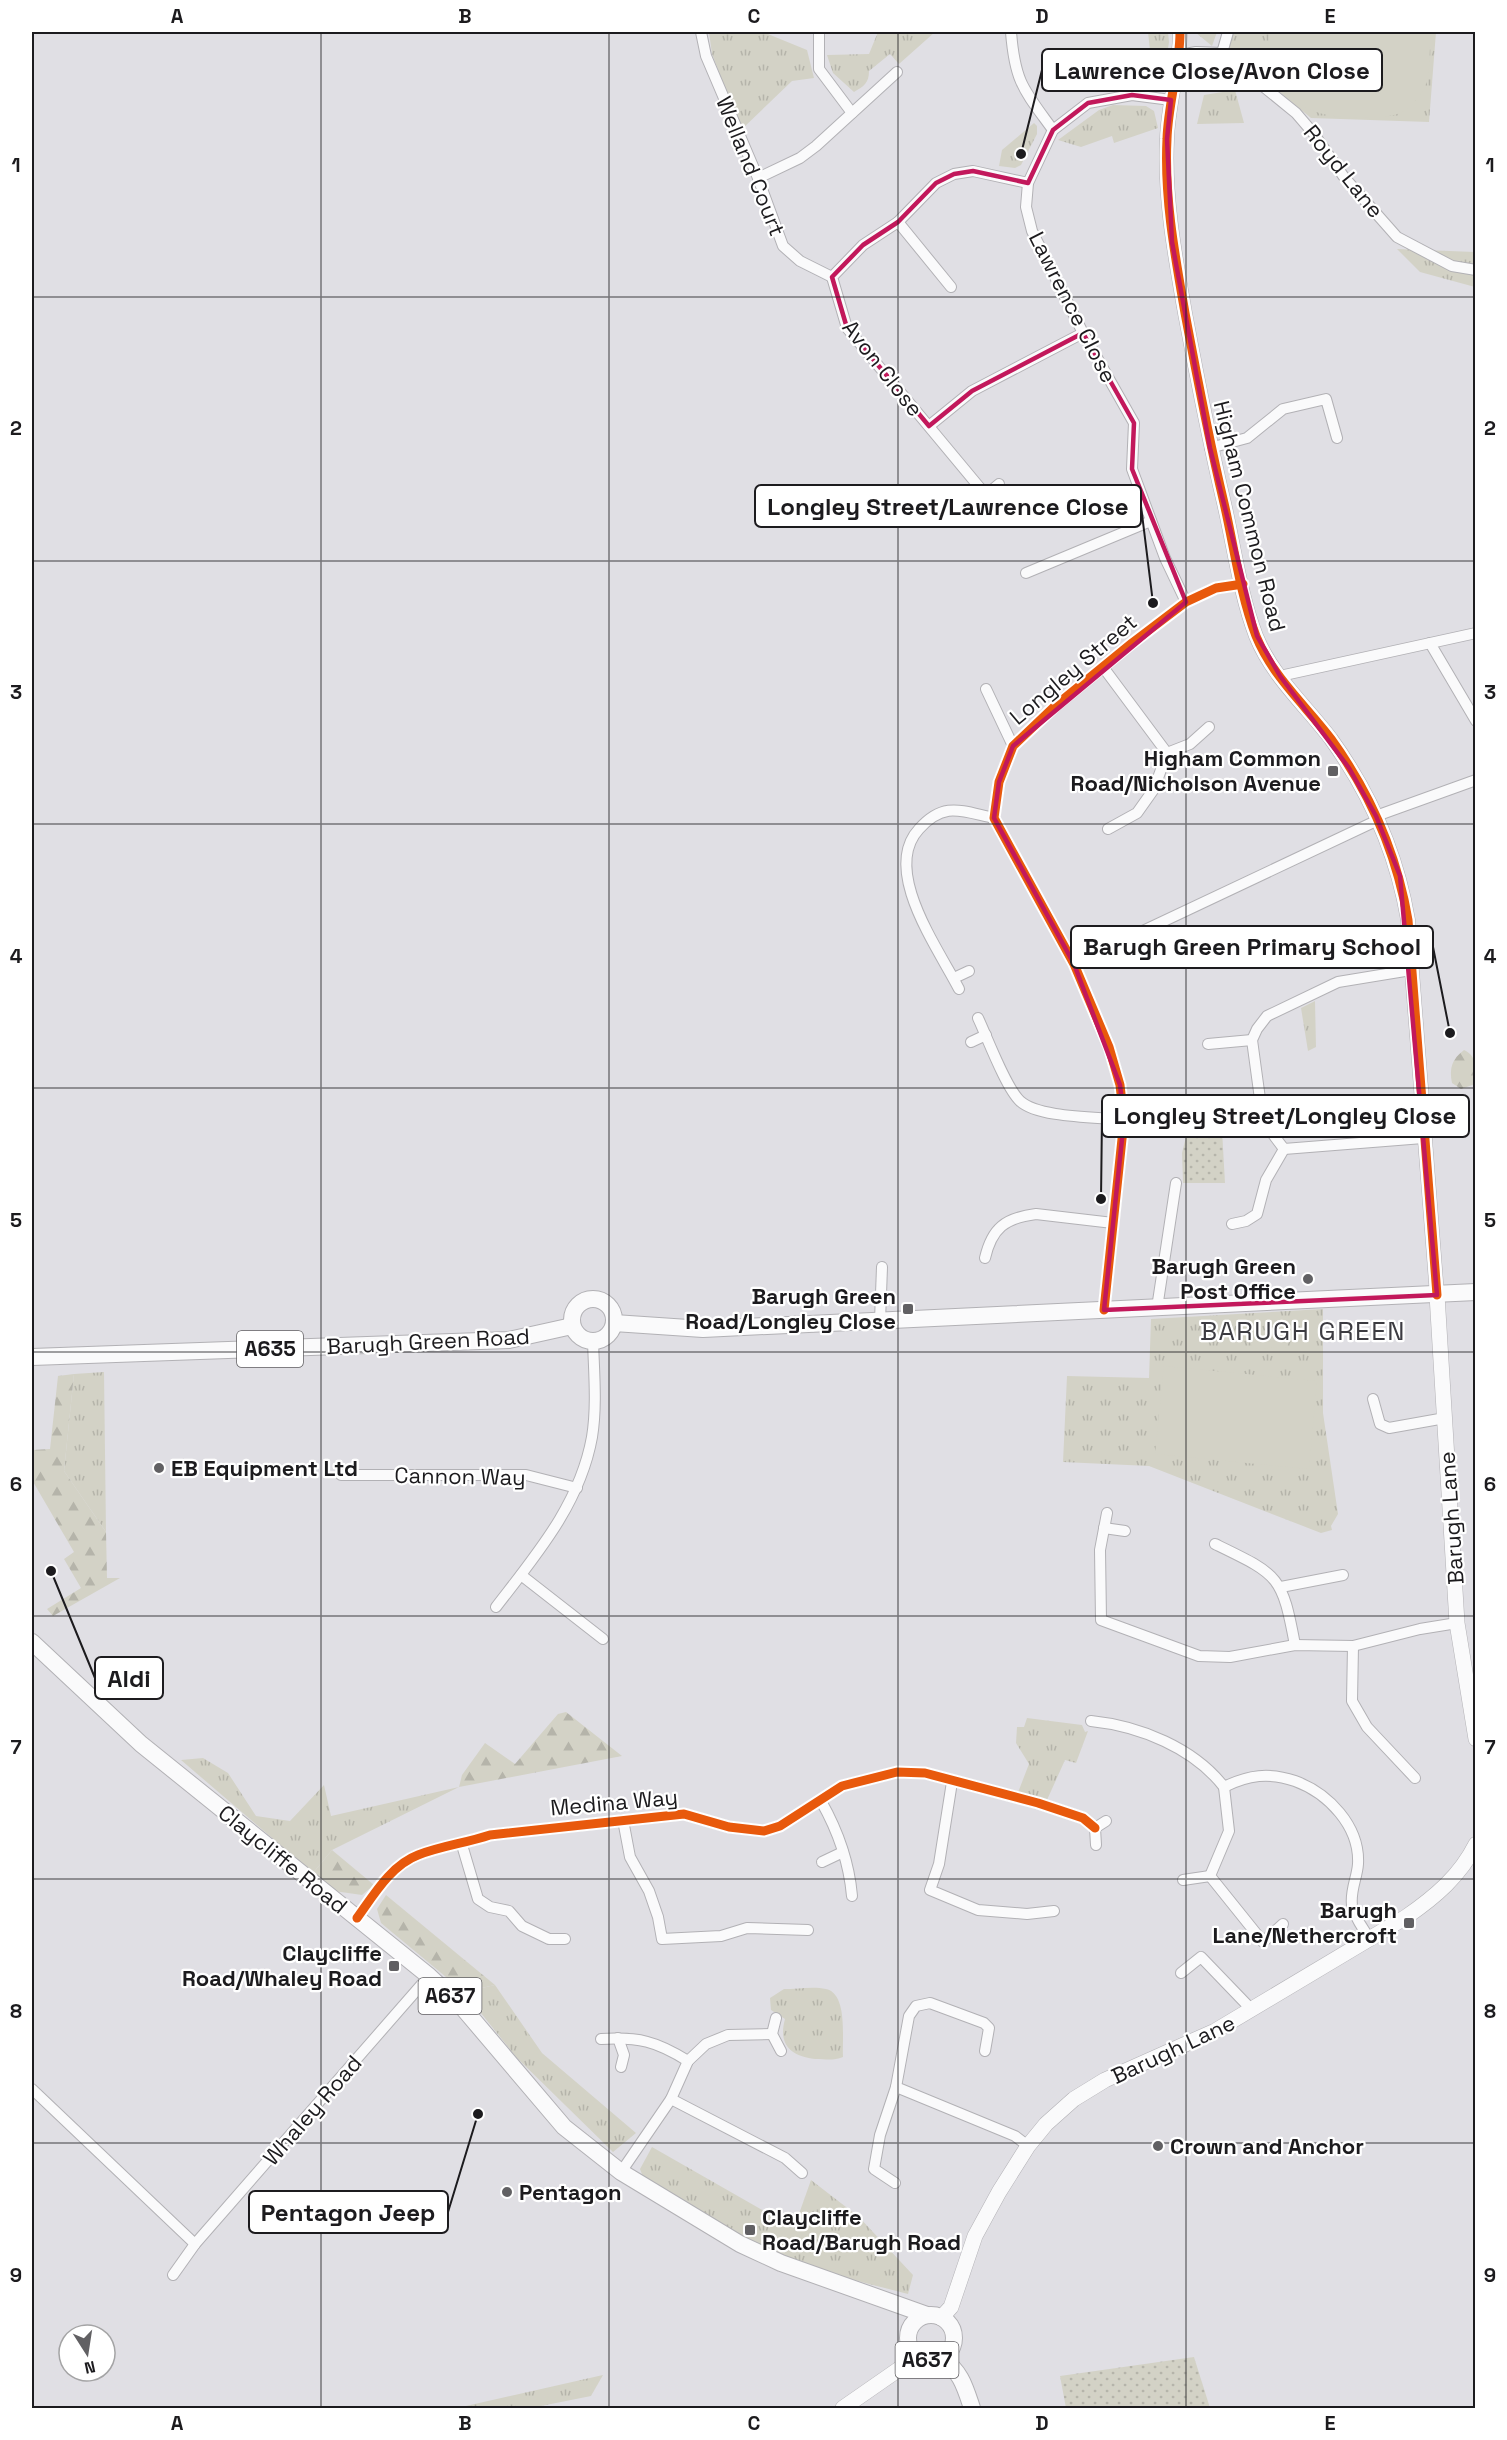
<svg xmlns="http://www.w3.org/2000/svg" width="1507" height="2440" viewBox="0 0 1507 2440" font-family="'Space Grotesk',sans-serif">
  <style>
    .grass { fill: url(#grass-tufts) }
    .forest { fill: url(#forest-firs) }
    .garden { fill: url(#garden-dots) }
    .pitch { fill: #d3d2c6 }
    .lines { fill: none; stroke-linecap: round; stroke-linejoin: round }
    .minor-casing { stroke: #b2b1b5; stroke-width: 12 }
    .tertiary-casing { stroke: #b2b1b5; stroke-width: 15 }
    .secondary-casing { stroke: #b2b1b5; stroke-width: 16 }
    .primary-casing { stroke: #b2b1b5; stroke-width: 18 }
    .trunk-casing { stroke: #b2b1b5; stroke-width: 18 }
    .minor { stroke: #fafafb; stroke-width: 10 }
    .tertiary { stroke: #fafafb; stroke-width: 14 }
    .secondary { stroke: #fafafb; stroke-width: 15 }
    .primary { stroke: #fafafb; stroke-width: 16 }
    .trunk { stroke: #fafafb; stroke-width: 16 }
    .cycleway-casing { stroke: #fff; stroke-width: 13 }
    .cycleway { stroke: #e8590c; stroke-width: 9 }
    .marked { fill: none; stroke: #c2185b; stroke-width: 4.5; stroke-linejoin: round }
    .grid { fill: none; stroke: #1c1b1e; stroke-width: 1.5; stroke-opacity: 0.55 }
    .poi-dot { fill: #616063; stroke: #fff; stroke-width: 2 }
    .labels { text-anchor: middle; stroke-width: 4.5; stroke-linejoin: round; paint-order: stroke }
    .shield { fill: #fff; stroke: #605f62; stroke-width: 1.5 }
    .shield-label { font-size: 21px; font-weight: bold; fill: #1c1b1e }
    .street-label { font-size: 22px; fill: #1c1b1e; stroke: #fff }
    .poi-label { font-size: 22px; font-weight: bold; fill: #1c1b1e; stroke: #fff; text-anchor: end }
    .quarter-label { font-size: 26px; letter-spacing: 1.5px; fill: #3c3b41; stroke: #fff }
    .leader { fill: none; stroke: #1c1b1e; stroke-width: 2 }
    .callout-dot { fill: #1c1b1e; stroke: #fff; stroke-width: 2 }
    .callout { fill: #fff; stroke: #1c1b1e; stroke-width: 2 }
    .callout-label { font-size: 24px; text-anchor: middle; font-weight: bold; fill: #1c1b1e }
    .neatline { fill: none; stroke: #1c1b1e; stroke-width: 2 }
    .grid-label { font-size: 20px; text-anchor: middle; font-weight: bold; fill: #1c1b1e }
  </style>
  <defs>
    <pattern id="grass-tufts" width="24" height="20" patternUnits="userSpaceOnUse" patternTransform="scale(1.5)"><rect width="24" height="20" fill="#d3d2c6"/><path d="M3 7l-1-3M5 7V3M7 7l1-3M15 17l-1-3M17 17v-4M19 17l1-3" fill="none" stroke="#b5b4aa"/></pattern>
    <pattern id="forest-firs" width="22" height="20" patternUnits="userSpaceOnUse" patternTransform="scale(1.5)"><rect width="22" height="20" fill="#d3d2c6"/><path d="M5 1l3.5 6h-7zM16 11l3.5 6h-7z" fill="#b5b4aa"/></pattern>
    <pattern id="garden-dots" width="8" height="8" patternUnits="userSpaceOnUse" patternTransform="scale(1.5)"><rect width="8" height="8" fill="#d3d2c6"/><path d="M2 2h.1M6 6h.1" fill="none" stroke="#b5b4aa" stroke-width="1.8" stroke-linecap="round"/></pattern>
  </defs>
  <rect width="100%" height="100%" fill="#e0dfe4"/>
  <!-- grass -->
  <g class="grass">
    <path d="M709,32H763L807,50L814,78L792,81L741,130L712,54Z"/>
    <path d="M878,32H935L899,64L890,54L869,71C869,83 864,86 854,92L833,73L827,55L869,54Z"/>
    <path d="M1148,32H1168L1169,42L1163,82L1154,86Z"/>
    <path d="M1195,32H1217L1212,46Z"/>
    <path d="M1234,32H1436L1429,122L1311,118L1228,50Z"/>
    <path d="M1235,90L1244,123L1197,124L1204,95Z"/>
    <path d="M1113,105L1146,106L1154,111L1158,128L1114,143L1112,136L1081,147L1058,140L1099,110Z"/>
    <path d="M1034,123L1037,126V134L1021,165L1015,168L999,166L1002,150Z"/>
    <path d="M1397,249L1475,252V287L1420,272Z"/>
    <path d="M1315,1001L1316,1047L1308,1051L1301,1008Z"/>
    <path d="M1323,1309V1413L1338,1514L1331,1526L1332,1530L1321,1533L1149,1466L1063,1462L1067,1376L1149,1378L1151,1319Z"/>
    <path d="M104,1372L106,1532L64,1471L74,1374Z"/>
    <path d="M1027,1718L1082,1725L1085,1732L1088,1731L1076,1763L1065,1760L1047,1800L1017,1795L1029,1764L1016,1743L1017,1727H1024Z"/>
    <path d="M203,1758L228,1773L256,1816L290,1821L324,1785L331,1816L459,1787L332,1850L313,1873L181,1760Z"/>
    <path d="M495,1985L542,2053L636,2133L613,2152L517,2058L464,1992Z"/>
    <path d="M784,1989C797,1989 814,1986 826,1989C848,1994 842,2038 843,2057C833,2061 826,2059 815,2059C790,2056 778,2044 785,2019L771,2010L770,1998Z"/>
    <path d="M652,2147L794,2228L811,2180L859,2217L913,2275L908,2294C866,2283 823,2273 784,2257C735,2236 689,2204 643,2177L640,2169Z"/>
    <path d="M603,2375L591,2396L531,2408H457Z"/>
  </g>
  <!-- forest -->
  <g class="forest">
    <path d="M1464,1050C1478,1056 1476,1071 1475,1084L1461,1089L1452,1083C1449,1068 1452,1059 1464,1050Z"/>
    <path d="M74,1374L64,1471L106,1532L107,1578H120L53,1616L47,1609L81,1588L64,1559L74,1552L32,1480V1450L50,1449L58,1376Z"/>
    <path d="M566,1712L622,1756L459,1787L462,1775L485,1743L515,1764L558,1714Z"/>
    <path d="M332,1850L374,1885L362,1895L334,1891L313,1873Z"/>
    <path d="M386,1895L495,1985L464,1992L381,1923L377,1909Z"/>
  </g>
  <!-- garden -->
  <g class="garden">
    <path d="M1220,1095L1225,1183H1183L1182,1153L1196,1097Z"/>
    <path d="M1194,2357L1210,2408H1066L1060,2376Z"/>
  </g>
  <!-- pitch -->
  <g class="pitch">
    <path d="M1269,32H1431C1429,48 1431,71 1425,87C1421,96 1409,109 1400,113C1381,121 1327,119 1309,109C1283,95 1266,61 1269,32Z"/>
    <path d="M1287,1330V1347L1252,1349V1331Z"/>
    <path d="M1164,1366L1317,1381L1309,1469L1155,1454Z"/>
  </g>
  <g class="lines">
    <!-- minor casing -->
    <g class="minor-casing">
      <g id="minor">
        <path d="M701,32L706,56L758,178L783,246L800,261L832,277"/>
        <path d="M819,32V69L852,113"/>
        <path d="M1011,32C1015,83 1024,90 1053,130"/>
        <path d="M1222,53L1296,113L1314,134L1344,177L1397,237L1452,266L1476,270"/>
        <path d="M1180,55L1196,52L1222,53L1228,32"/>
        <path d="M1171,100L1132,95L1088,103L1053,130L1028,183L1026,207L1032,231L1083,333L1134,423L1132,469L1165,558L1186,602"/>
        <path d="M758,178L800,158L816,146L897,72"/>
        <path d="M898,222L951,287"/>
        <path d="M929,426L972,391L1083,333"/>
        <path d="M1210,448L1247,438L1283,409L1326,399L1337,438"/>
        <path d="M986,495L999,484"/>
        <path d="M1000,512L847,328L832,277L863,245L898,222L936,183L954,174L973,171L1028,183"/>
        <path d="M1026,573L1151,521"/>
        <path d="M1430,643L1476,721"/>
        <path d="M1103,667L1167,753"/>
        <path d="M1280,676L1476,633"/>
        <path d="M986,689L1013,746"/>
        <path d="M1376,816L1476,780"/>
        <path d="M1108,829L1137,813L1154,789L1167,753L1190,744L1209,727"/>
        <path d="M1128,938L1378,820"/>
        <path d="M1074,964L1109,947"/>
        <path d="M1411,970L1338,982L1267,1016L1257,1029L1252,1040L1263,1121L1284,1149L1423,1138"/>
        <path d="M954,978L969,971"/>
        <path d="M959,989C938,948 881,870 919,829C944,801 961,811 994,818"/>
        <path d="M978,1018C987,1037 1006,1088 1020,1101C1038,1118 1098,1117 1124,1120"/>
        <path d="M971,1042L986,1035"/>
        <path d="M1208,1044L1252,1040"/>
        <path d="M1232,1224L1246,1221L1257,1214L1266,1180L1284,1149"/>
        <path d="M985,1258C992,1228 1005,1218 1036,1214L1113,1223"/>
        <path d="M1157,1308L1176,1183"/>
        <path d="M1104,1310L1124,1120L1120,1085L1109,1047L1074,964L994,818L999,782L1013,746L1055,706L1132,643L1186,602L1216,588L1243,584"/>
        <path d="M880,1321L882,1267"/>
        <path d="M1373,1399L1380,1424L1389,1428L1445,1418"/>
        <path d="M341,1475H526L577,1488"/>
        <path d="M1107,1513L1100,1550L1101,1620L1199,1656L1230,1657L1295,1645L1353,1646L1420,1629L1457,1623"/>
        <path d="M1104,1528L1125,1531"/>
        <path d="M1215,1544C1279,1575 1282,1575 1295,1645"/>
        <path d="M521,1575L603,1639"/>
        <path d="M1281,1587L1343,1575"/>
        <path d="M496,1607C536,1555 580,1504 592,1437C597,1406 594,1373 593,1341"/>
        <path d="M1353,1646L1352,1701L1367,1727L1415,1778"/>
        <path d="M1091,1721C1140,1726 1194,1748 1224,1787C1248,1775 1269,1772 1295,1781C1328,1793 1360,1826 1358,1864C1357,1878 1350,1891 1352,1905C1354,1917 1363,1928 1369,1938"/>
        <path d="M952,1782L939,1864L930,1890L978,1910L1027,1914L1054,1911"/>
        <path d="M1224,1787L1229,1831L1210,1876L1263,1942L1283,1924"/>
        <path d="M821,1801C838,1831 849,1861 852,1896"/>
        <path d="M623,1820L630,1857L649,1891L658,1917L662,1939L721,1936L747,1928L808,1930"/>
        <path d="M462,1845L478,1899L490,1907L509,1911L522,1926L549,1939H565"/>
        <path d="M1096,1845L1095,1828L1106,1821"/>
        <path d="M822,1862L843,1852"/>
        <path d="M1183,1880L1210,1876"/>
        <path d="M357,1918C373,1896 391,1865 418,1855C441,1846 466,1843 490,1835L684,1814L729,1827L764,1831L780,1826L842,1786L897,1772L925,1773L1038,1803L1083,1818L1095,1828"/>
        <path d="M1181,1973L1201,1957L1252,2010"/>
        <path d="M776,2018L772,2034L781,2051"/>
        <path d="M618,2038L624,2055L621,2067"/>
        <path d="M601,2039C639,2037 656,2041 688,2061"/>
        <path d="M896,2087L1015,2136L1028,2146"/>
        <path d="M32,2089L195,2244"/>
        <path d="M671,2099L785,2158L802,2173"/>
        <path d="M621,2172L671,2099L688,2061L706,2044L728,2035L772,2034"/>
        <path d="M895,2183L874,2169L880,2135L896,2087L909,2016L916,2006L930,2003L984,2023L989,2028L985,2051"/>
        <path d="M173,2275L195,2244L429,1976"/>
      </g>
    </g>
    <!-- tertiary casing -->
    <g class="tertiary-casing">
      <path id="tertiary" d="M1180,32C1180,68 1168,103 1167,139C1164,197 1175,256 1185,313C1197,377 1209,440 1224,503C1234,546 1240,594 1256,636C1272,676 1306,706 1331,739C1370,793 1397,855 1408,920L1437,1295"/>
    </g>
    <!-- secondary casing -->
    <g class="secondary-casing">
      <g id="secondary">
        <path d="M1437,1295L1457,1623L1476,1739"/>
        <path d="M941,2318L951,2307L975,2236L999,2192L1028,2146L1046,2124L1074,2099L1105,2080L1215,2031L1406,1917C1435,1897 1460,1876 1476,1844"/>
        <path d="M902,2367L908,2343"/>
        <path d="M843,2408L902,2367L923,2359"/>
      </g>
    </g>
    <!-- primary casing -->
    <g class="primary-casing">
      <g id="primary">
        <circle cx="593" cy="1320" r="21"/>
        <path d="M614,1323L703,1329L1476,1292"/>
        <path d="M32,1357L509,1340L572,1326"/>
      </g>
    </g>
    <!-- trunk casing -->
    <g class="trunk-casing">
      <g id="trunk">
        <path d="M32,1642L141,1744L429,1976L463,2008L564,2127L621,2172L740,2244L781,2263L927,2315"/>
        <circle cx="931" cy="2338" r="23"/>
        <path d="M941,2358C961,2371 965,2387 972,2408"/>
      </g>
    </g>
    <!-- minor -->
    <use href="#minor" class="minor"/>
    <!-- tertiary -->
    <use href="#tertiary" class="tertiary"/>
    <!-- secondary -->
    <use href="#secondary" class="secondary"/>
    <!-- primary -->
    <use href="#primary" class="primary"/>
    <!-- trunk -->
    <use href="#trunk" class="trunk"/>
    <!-- cycleway casing -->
    <g class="cycleway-casing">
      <g id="cycleway">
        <path d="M1180,32C1180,68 1168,103 1167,139C1164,197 1175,256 1185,313C1197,377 1209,440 1224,503C1234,546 1240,594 1256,636C1272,676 1306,706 1331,739C1370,793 1397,855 1408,920L1437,1295"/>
        <path d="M1104,1310L1124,1120L1120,1085L1109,1047L1074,964L994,818L999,782L1013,746L1055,706L1132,643L1186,602L1216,588L1243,584"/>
        <path d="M357,1918C373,1896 391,1865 418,1855C441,1846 466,1843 490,1835L684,1814L729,1827L764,1831L780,1826L842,1786L897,1772L925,1773L1038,1803L1083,1818L1095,1828"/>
      </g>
    </g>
    <!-- cycleway -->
    <use href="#cycleway" class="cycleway"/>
  </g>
  <!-- marked area -->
  <path class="marked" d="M1132,95L1171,100L1167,139L1172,242L1210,448L1257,636L1280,676L1349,768L1376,816L1400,876L1437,1295L1104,1310L1124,1120L1120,1085L1074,964L994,818L999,782L1013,746L1186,602L1132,469L1134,423L1083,333L972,391L929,426L847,328L832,277L863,245L898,222L936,183L954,174L973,171L1028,183L1053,130L1088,103Z"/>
  <!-- grid -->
  <path class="grid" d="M321,32V2408M609,32V2408M898,32V2408M1186,32V2408M32,297H1476M32,561H1476M32,824H1476M32,1088H1476M32,1352H1476M32,1616H1476M32,1879H1476M32,2143H1476"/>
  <!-- markers -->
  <g class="poi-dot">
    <rect x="1327" y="765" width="12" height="12" rx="3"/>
    <circle cx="1308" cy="1279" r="6"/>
    <rect x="902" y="1303" width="12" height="12" rx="3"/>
    <circle cx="159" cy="1468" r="6"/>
    <rect x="1403" y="1917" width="12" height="12" rx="3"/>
    <rect x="388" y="1960" width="12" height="12" rx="3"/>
    <circle cx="1158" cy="2146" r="6"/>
    <circle cx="507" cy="2192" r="6"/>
    <rect x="744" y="2224" width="12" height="12" rx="3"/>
  </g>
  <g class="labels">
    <!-- shield labels -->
    <g class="shield">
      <rect x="237" y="1331" width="66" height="36" rx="4.5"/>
      <rect x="418.5" y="1978" width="63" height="36" rx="4.5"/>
      <rect x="895.5" y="2342" width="63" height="36" rx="4.5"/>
    </g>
    <g class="shield-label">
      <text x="270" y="1356">A635</text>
      <text x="450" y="2003">A637</text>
      <text x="927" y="2367">A637</text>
    </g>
    <!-- street labels -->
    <g class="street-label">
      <text transform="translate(751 166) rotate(68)" y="8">Welland Court</text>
      <text transform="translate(1344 171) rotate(51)" y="8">Royd Lane</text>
      <text transform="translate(1073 307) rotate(63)" y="8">Lawrence Close</text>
      <text transform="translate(883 368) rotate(52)" y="8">Avon Close</text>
      <text transform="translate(1250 516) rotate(76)" y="8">Higham Common Road</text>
      <text transform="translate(1073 669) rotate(-40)" y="8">Longley Street</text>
      <text transform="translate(428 1341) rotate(-3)" y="8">Barugh Green Road</text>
      <text transform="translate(460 1476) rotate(1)" y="8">Cannon Way</text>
      <text transform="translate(1451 1518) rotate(-94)" y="8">Barugh Lane</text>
      <text transform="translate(614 1802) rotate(-5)" y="8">Medina Way</text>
      <text transform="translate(283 1859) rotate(39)" y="8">Claycliffe Road</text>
      <text transform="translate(1173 2049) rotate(-25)" y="8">Barugh Lane</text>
      <text transform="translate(312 2110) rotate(-49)" y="8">Whaley Road</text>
    </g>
    <!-- poi labels -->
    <g class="poi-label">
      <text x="1321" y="766">Higham Common<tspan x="1321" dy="25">Road/Nicholson Avenue</tspan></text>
      <text x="1296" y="1274">Barugh Green<tspan x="1296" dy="25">Post Office</tspan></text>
      <text x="896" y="1304">Barugh Green<tspan x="896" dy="25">Road/Longley Close</tspan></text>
      <text x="171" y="1476" text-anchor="start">EB Equipment Ltd</text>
      <text x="1397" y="1918">Barugh<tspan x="1397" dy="25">Lane/Nethercroft</tspan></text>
      <text x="382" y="1961">Claycliffe<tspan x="382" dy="25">Road/Whaley Road</tspan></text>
      <text x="1170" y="2154" text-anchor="start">Crown and Anchor</text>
      <text x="519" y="2200" text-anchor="start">Pentagon</text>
      <text x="762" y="2225" text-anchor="start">Claycliffe<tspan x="762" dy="25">Road/Barugh Road</tspan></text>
    </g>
    <!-- quarter labels -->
    <g class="quarter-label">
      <text x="1303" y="1340">BARUGH GREEN</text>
    </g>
  </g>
  <!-- callouts -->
  <path class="leader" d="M1021 154L1042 70M1153 603L1141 506M1450 1033L1433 947M1101 1199L1102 1116M51 1571L95 1678M478 2114L448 2212"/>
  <g class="callout-dot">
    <circle cx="1021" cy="154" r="6"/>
    <circle cx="1153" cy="603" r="6"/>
    <circle cx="1450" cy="1033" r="6"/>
    <circle cx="1101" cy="1199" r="6"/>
    <circle cx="51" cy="1571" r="6"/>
    <circle cx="478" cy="2114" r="6"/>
  </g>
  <g class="callout">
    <rect x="1042" y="49" width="340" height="42" rx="6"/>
    <rect x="755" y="485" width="386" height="42" rx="6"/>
    <rect x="1071" y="926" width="362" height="42" rx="6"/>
    <rect x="1102" y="1095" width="367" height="42" rx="6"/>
    <rect x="95" y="1657" width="68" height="42" rx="6"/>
    <rect x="249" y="2191" width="199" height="42" rx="6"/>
  </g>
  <g class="callout-label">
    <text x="1212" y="79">Lawrence Close/Avon Close</text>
    <text x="948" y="515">Longley Street/Lawrence Close</text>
    <text x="1252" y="955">Barugh Green Primary School</text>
    <text x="1285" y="1124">Longley Street/Longley Close</text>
    <text x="129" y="1687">Aldi</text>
    <text x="348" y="2221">Pentagon Jeep</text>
  </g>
  <!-- border -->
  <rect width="1507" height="2440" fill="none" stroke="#ffffff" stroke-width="66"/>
  <!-- north arrow -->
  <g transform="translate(87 2353) rotate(168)"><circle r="28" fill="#ffffff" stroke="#a4a4a5" stroke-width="1.5"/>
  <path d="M0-4.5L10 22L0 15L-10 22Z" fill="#616063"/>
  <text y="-9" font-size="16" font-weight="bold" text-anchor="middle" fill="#1c1b1e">N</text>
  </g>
  <rect x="33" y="33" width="1441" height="2374" class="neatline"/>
  <g class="grid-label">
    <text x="177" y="23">A</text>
    <text x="465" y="23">B</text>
    <text x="754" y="23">C</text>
    <text x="1042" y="23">D</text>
    <text x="1330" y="23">E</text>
    <text x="16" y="172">1</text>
    <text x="1490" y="172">1</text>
    <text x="16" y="435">2</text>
    <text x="1490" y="435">2</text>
    <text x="16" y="699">3</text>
    <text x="1490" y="699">3</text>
    <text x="16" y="963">4</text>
    <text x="1490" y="963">4</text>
    <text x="16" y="1227">5</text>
    <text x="1490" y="1227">5</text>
    <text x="16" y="1491">6</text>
    <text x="1490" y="1491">6</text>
    <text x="16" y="1754">7</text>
    <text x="1490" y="1754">7</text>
    <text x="16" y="2018">8</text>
    <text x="1490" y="2018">8</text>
    <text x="16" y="2282">9</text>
    <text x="1490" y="2282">9</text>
    <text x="177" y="2430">A</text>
    <text x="465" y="2430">B</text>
    <text x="754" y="2430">C</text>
    <text x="1042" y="2430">D</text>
    <text x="1330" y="2430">E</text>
  </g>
</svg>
